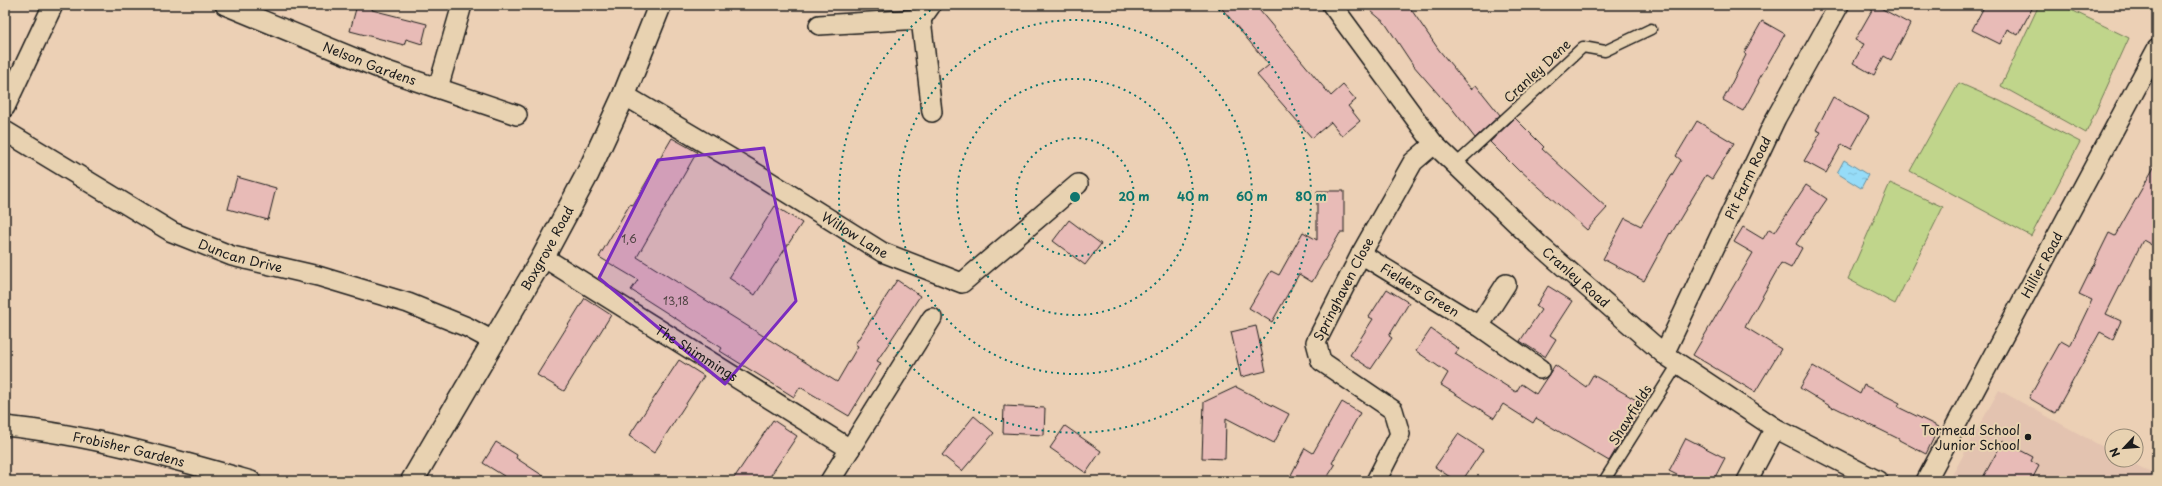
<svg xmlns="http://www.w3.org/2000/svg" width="2162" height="486" viewBox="0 0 2162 486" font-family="'Playpen Sans',sans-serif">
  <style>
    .built { fill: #e3c3b0 }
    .green { fill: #c0d58b; stroke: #6e7854 }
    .water { fill: url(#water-ripples); stroke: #658fa0 }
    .building { fill: #e8bbb7; stroke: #1c1c1c }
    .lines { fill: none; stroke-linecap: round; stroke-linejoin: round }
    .lane-casing { stroke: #1c1c1c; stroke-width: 13 }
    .street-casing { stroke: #1c1c1c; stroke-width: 22 }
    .primary-casing { stroke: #1c1c1c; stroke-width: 25 }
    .lane { stroke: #e8d2b1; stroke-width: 10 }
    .street { stroke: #e8d2b1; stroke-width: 19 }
    .primary { stroke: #e8d2b1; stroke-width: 22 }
    .marked { fill: #7b2cbf; fill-opacity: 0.2; stroke: #7b2cbf; stroke-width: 3; stroke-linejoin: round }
    .ring { fill: none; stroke: #0f766e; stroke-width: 2; stroke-dasharray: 2 4 }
    .poi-dot { fill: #1c1c1c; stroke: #e8d2b1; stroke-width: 1.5 }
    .labels { text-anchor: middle; stroke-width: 4; stroke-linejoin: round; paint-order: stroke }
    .number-label { font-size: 11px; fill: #4f4443 }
    .street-label { font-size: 13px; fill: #1c1c1c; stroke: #e8d2b1 }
    .poi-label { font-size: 13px; fill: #1c1c1c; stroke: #e8d2b1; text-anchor: end }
    .centre { fill: #0f766e; stroke: #e8d2b1; stroke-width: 2 }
    .ring-label { font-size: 12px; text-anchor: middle; font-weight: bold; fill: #0f766e; stroke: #e8d2b1; stroke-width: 4; stroke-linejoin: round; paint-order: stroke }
  </style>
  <defs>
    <pattern id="water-ripples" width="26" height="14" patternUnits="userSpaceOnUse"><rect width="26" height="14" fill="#96dcf8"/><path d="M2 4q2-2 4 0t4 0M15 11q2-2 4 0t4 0" fill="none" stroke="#81bcd4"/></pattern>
  </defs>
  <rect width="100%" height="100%" fill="#ecd0b5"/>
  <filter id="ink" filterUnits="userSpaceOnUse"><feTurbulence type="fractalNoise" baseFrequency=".025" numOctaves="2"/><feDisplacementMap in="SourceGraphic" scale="8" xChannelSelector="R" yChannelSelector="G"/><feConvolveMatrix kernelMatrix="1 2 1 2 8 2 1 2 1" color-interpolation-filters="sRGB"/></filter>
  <g filter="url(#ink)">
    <!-- built -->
    <path class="built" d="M1999,390L2112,452V460H2127L2157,476V481H1949Z"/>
    <!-- green -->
    <g class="green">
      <path d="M2039,5H2061L2129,38L2086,133L2001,86Z"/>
      <path d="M1959,83L2000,101L2080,142L2031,236L1910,171Z"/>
      <path d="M1890,183L1943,207L1895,304L1848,279Z"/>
    </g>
    <!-- water -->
    <path class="water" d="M1844,160L1868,175L1861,188L1837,173Z"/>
    <!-- building -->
    <g class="building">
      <path d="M357,5H373L372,10L427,24L422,44L406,39L404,45L350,31Z"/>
      <path d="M1219,5H1255L1331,96L1343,85L1356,100L1348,106L1360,121L1342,136L1331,122L1312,138L1257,75L1269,65Z"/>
      <path d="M1364,5H1408L1439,50L1471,89L1476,85L1500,115L1475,138L1447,102L1446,103L1413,65L1385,23Z"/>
      <path d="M1875,5L1910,24L1891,60L1884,56L1874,75L1853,63L1864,44L1855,40Z"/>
      <path d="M1985,5H2034L2018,35L2007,29L2000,44L1972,30Z"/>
      <path d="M1762,21L1785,34L1758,81L1759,82L1743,111L1723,100L1746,55L1744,53Z"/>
      <path d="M1833,97L1869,117L1851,149L1842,144L1826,173L1804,161L1821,132L1816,130Z"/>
      <path d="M1515,118L1544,147L1542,149L1607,208L1587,230L1520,170L1519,171L1490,142Z"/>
      <path d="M1697,121L1734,143L1712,179L1706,175L1671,234L1670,233L1644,281L1603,259L1625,218L1641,226L1681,160L1676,156Z"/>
      <path d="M672,138L697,152L637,257L837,382L858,346L855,344L897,280L920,296L877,361L881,363L849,416L800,387L794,397L720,351L722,348L631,290L638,280L599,257L630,204L633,205Z"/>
      <path d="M2157,162V248L2143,240L2106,314L2121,321L2113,339L2100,332L2055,413L2029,398L2061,341L2070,346L2092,300L2079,294L2109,233L2115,236Z"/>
      <path d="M237,177L276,188L268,220L228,209Z"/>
      <path d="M1806,185L1827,199L1796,244L1802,248L1791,268L1781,263L1745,327L1781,349L1755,392L1693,355L1753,253L1734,242L1743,227L1763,239L1769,229L1775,232Z"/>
      <path d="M1317,191H1344V233H1340L1312,282L1299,274L1272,322L1249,308L1271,271L1279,275L1303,232L1317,240Z"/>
      <path d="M775,206L802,223L755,295L729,278Z"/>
      <path d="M1069,220L1101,244L1085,265L1053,241Z"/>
      <path d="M1548,286L1572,301L1550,335L1556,339L1545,357L1520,341L1541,310L1536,306Z"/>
      <path d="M1387,289L1409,303L1389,336L1392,338L1371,369L1350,355L1373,319L1369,317Z"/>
      <path d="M585,298L611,315L564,391L537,375Z"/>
      <path d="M1256,326L1266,371L1241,377L1231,332Z"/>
      <path d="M1431,329L1459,349L1455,354L1516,392L1521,384L1536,394L1555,365L1586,387L1593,375L1643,404L1609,461L1536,418L1533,423L1503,404L1494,418L1441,385L1448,373L1416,351Z"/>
      <path d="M679,360L704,376L654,453L629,436Z"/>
      <path d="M1813,366L1860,394L1864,385L1900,403L1898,407L1939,427L1926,454L1899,440V439L1834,407L1833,408L1800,388Z"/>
      <path d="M1236,387L1289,414L1274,443L1226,418L1225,459L1202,458L1204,402Z"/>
      <path d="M1342,402L1360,413L1332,463L1335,465L1325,481H1302L1291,475L1305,448L1313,453Z"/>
      <path d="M1004,406L1045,408L1044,435L1003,433Z"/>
      <path d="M974,416L994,433L962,471L942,455Z"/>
      <path d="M773,420L797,436L767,481H732Z"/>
      <path d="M1065,426L1101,451L1086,473L1050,448Z"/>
      <path d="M1458,434L1483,450L1462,481H1456L1435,467Z"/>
      <path d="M1686,438L1725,458L1713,481H1689L1669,471Z"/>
      <path d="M2003,441L2033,457L2031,461L2039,466L2031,481H1981Z"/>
      <path d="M496,442L517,455L516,458L551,481H512L483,463Z"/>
    </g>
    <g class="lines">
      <!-- lane casing -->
      <g class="lane-casing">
        <g id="lane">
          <path d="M1456,164L1583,47L1605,51L1651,29"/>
          <path d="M1604,481L1678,364"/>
        </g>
      </g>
      <!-- street casing -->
      <g class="street-casing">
        <g id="street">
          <path id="s1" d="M225,5L381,69L517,115"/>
          <path id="s2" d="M1332,5L1434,144L1538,244L1664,354L1775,428L1878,481"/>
          <path d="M921,19L932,112"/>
          <path d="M819,25L921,19L931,5"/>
          <path d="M438,88L462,5"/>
          <path id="s3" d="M624,95L749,169L882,252L962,283L1078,184"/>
          <path d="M5,107L53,5"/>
          <path id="s4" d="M5,131L172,232L232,256L318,276L408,303L467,327L493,341"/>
          <path id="s5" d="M1361,254L1479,326L1506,284"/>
          <path id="s6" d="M543,257L850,449L932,318"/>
          <path d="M1479,326L1540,369"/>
          <path id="s7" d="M1664,354L1776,118L1839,5"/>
          <path id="s8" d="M5,426C90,435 170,458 251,481"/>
          <path d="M830,481L850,449"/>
          <path id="s9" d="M1376,481L1400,434L1393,410L1321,361L1316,342L1361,254L1413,162L1434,144"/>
          <path d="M1747,481L1775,428"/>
          <path id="s10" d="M1926,481L2157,49"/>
        </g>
      </g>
      <!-- primary casing -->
      <g class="primary-casing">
        <g id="primary">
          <path id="s11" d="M412,481L543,257L588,173L624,95L660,5"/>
        </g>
      </g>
      <!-- lane -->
      <use href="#lane" class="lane"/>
      <!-- street -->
      <use href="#street" class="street"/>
      <!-- primary -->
      <use href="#primary" class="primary"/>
    </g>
  </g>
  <!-- marked area -->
  <path class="marked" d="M764,148L796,301L725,384L599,278L658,160Z"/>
  <!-- distance rings -->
  <g class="ring">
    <circle cx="1075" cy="197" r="59"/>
    <circle cx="1075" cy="197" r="118"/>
    <circle cx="1075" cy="197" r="177"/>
    <path d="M1214 6A236 236 0 1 1 936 6"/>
  </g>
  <!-- markers -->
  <circle class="poi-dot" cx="2028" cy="437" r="4"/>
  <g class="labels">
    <!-- number labels -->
    <g class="number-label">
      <text x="629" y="243">1,6</text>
      <text x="676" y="305">13,18</text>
    </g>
    <!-- street labels -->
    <g class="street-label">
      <text dy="5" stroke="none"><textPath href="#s1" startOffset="156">Nelson Gardens</textPath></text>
      <text transform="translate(1537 71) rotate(-43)" y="5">Cranley Dene</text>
      <text dy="5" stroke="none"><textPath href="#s7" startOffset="195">Pit Farm Road</textPath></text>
      <text dy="5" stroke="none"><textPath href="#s3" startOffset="270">Willow Lane</textPath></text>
      <text dy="5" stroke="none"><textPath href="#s11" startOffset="269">Boxgrove Road</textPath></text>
      <text dy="5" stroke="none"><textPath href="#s4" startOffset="268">Duncan Drive</textPath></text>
      <text dy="5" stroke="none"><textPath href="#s10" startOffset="245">Hillier Road</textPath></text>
      <text dy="5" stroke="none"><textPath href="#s2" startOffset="367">Cranley Road</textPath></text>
      <text dy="5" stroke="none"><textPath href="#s9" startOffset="244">Springhaven Close</textPath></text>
      <text dy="5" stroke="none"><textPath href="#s5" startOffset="69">Fielders Green</textPath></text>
      <text dy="5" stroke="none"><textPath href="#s6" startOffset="181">The Shimmings</textPath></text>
      <text transform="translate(1630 415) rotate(-58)" y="5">Shawfields</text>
      <text dy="5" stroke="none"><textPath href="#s8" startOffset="126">Frobisher Gardens</textPath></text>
    </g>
    <!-- poi labels -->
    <g class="poi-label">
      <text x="2020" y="435">Tormead School<tspan x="2020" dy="15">Junior School</tspan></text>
    </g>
  </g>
  <circle cx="1075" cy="197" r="6" class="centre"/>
  <g class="ring-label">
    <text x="1134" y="201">20 m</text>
    <text x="1193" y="201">40 m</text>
    <text x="1252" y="201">60 m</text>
    <text x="1311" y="201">80 m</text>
  </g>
  <!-- margin -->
  <rect width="2162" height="486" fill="none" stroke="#e8d2b1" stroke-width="20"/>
  <rect x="10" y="10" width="2142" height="466" fill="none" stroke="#1c1c1c" stroke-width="1.5" filter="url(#ink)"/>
  <!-- north arrow -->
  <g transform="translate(2124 448) rotate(244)"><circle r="19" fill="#e8d2b1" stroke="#968975"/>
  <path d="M0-3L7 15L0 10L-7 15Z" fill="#1c1c1c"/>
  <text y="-6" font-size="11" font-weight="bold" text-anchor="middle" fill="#1c1c1c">N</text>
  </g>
</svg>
